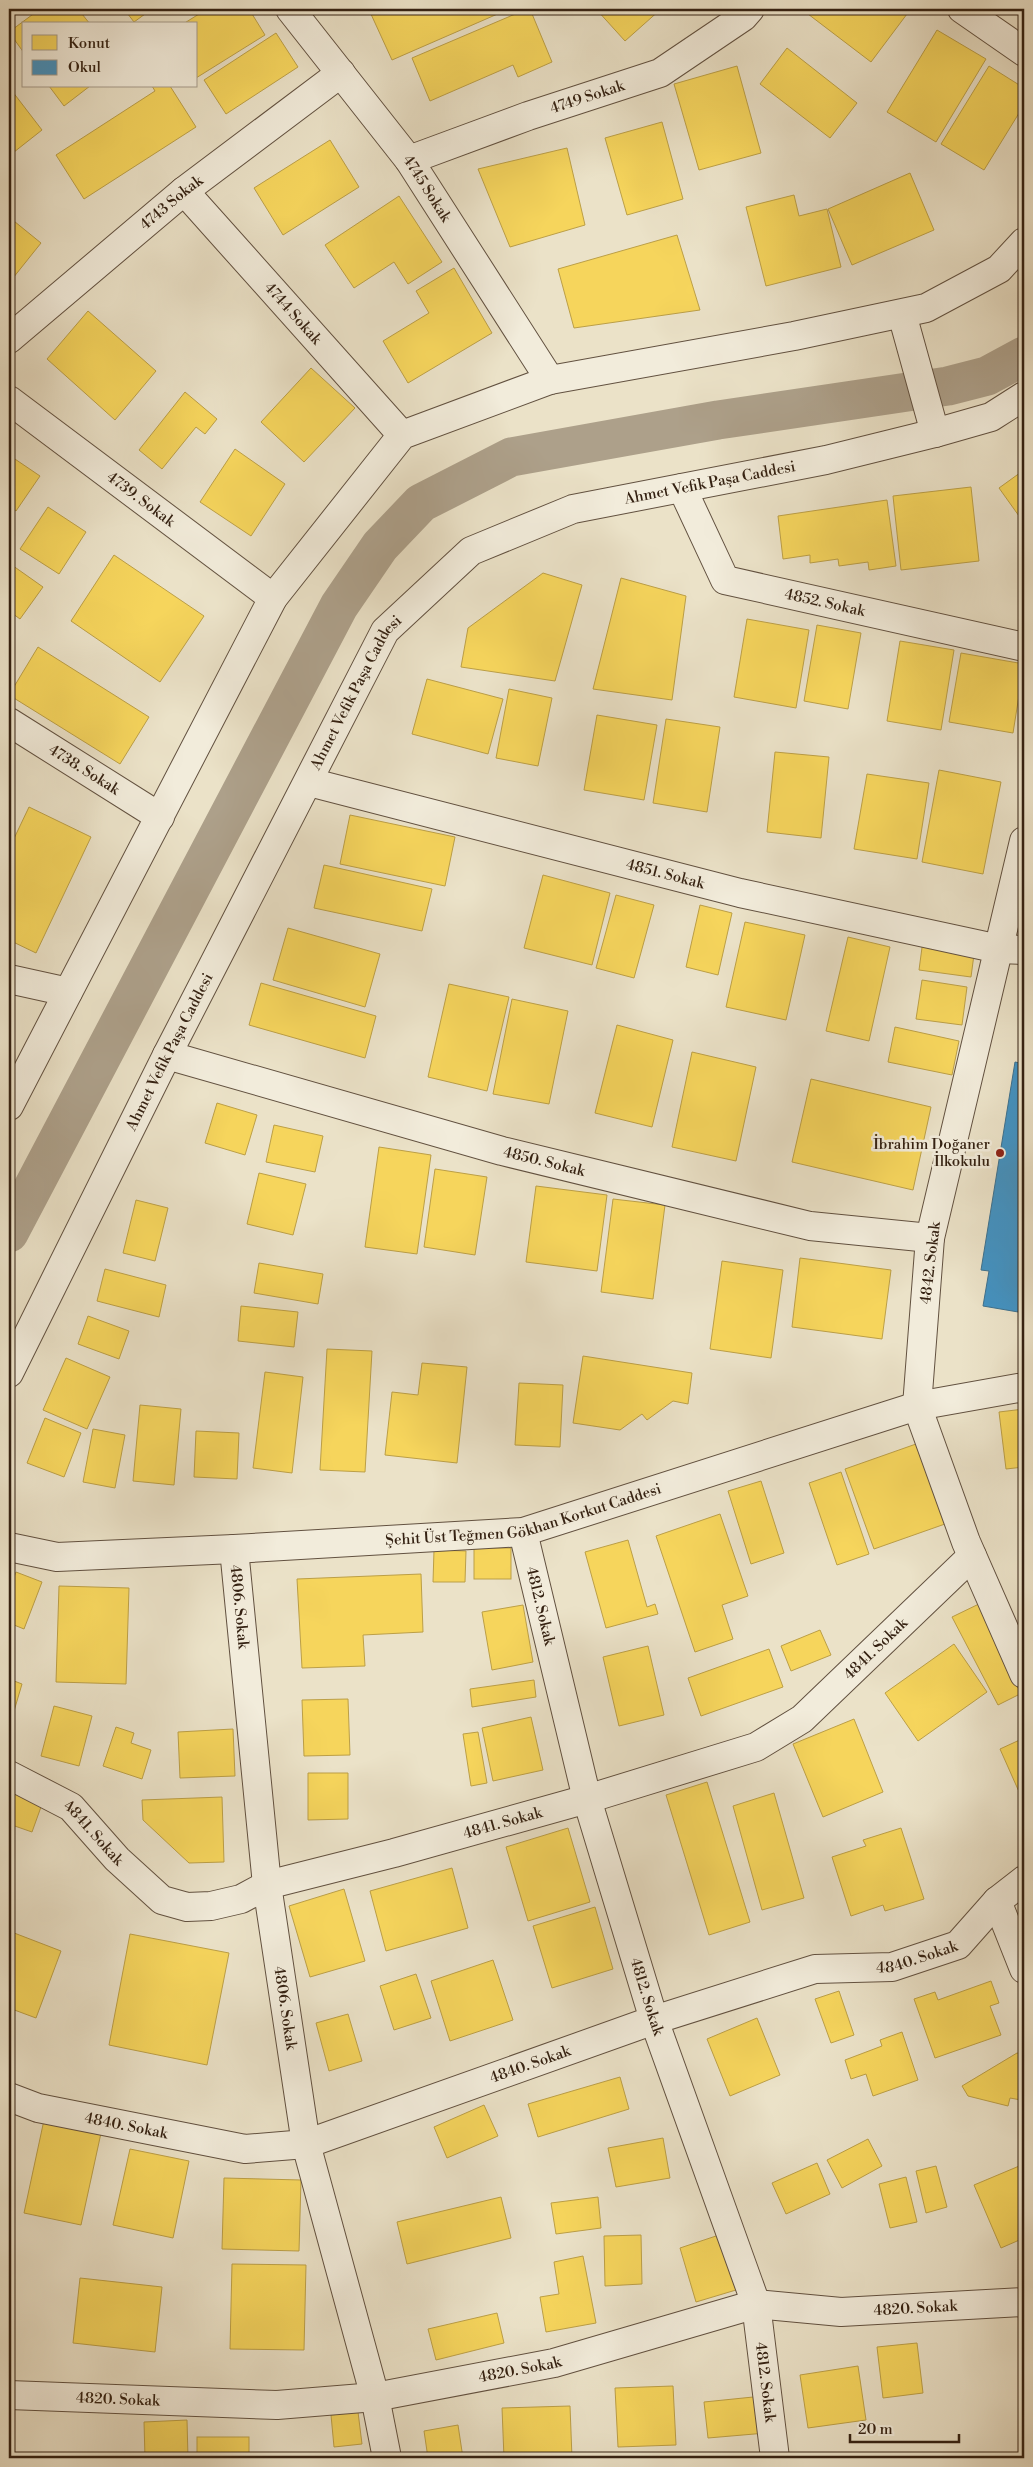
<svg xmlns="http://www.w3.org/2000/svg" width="1033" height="2467" viewBox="0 0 1033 2467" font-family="'Libre Bodoni',serif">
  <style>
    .homes { fill: #f6d55c; stroke: #bc9f46 }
    .schools { fill: #4393c3; stroke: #3e718e }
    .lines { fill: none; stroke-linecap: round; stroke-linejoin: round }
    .canal { stroke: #ada08a; stroke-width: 39 }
    .minor-casing { stroke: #625140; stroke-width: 30 }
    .tertiary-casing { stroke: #625140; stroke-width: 30 }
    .minor { stroke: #f2ecdb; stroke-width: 28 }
    .tertiary { stroke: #f2ecdb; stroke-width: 28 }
    .poi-dot { fill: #8f2418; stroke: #f2ecdb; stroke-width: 2 }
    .labels { text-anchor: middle; stroke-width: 5; stroke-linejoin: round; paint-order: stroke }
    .street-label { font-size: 15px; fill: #342112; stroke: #f2ecdb }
    .poi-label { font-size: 15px; fill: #342112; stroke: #f2ecdb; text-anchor: end }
  </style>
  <rect width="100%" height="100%" fill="#ebe2c8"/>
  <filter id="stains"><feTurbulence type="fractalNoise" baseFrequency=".004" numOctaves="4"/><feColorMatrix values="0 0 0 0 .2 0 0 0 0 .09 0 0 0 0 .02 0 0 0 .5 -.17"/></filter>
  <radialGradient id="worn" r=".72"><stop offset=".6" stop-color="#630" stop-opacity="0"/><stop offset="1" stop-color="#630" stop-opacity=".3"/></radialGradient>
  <!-- homes -->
  <g class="homes">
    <path d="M40,9H78L90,24H24V53L9,32Z"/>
    <path d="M124,9H152L134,22Z"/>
    <path d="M207,9H249L265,35L196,78V24H183Z"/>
    <path d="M378,9H509L392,60L370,12Z"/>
    <path d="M527,9H530L552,62L518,77L513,65L430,101L412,58Z"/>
    <path d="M596,9H661L625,41Z"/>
    <path d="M813,9H899L907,14L871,62L808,14Z"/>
    <path d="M937,30L986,59L936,142L887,112Z"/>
    <path d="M276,33L298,67L226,114L204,80Z"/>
    <path d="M787,48L857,103L830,138L760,84Z"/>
    <path d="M737,66L761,153L699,170L674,84Z"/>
    <path d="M989,66L1024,88V105L984,170L941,144Z"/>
    <path d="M49,86H90L64,106Z"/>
    <path d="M152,86H170L196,127L84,199L56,155L155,91Z"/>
    <path d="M9,87L42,130L9,156Z"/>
    <path d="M662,122L683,199L627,215L605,138Z"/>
    <path d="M330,140L359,187L283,235L254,188Z"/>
    <path d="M567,148L585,225L510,247L478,169Z"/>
    <path d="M910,173L934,230L852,265L828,209Z"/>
    <path d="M794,195L799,216L827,209L841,267L766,286L746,207Z"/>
    <path d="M399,196L442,262L408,284L394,262L354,288L325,245Z"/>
    <path d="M9,217L41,243L9,283Z"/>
    <path d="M677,235L700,310L574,328L558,269Z"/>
    <path d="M454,268L492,333L408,383L383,341L429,313L416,291Z"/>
    <path d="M88,311L156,371L115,420L47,359Z"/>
    <path d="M311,368L355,408L304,462L261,422Z"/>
    <path d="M185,392L217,419L205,434L196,427L162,469L139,450Z"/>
    <path d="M235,449L285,484L251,536L200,502Z"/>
    <path d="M9,455L40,476L16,511L9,506Z"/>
    <path d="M1024,470V523L999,488Z"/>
    <path d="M971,487L979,561L901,570L893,496Z"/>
    <path d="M887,500L896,566L869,570L868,562L839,566L838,559L810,563V555L783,559L778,516Z"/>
    <path d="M48,507L86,532L59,574L20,549Z"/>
    <path d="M114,555L204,616L160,682L71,621Z"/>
    <path d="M9,563L43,587L20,619L9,611Z"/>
    <path d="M543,573L582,585L555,681L461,667L468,628Z"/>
    <path d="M621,578L686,596L672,700L593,689Z"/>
    <path d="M747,619L809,630L796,708L734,697Z"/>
    <path d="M817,625L861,633L848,709L804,701Z"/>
    <path d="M900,641L954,650L941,730L887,721Z"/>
    <path d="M38,647L149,717L120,764L9,695Z"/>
    <path d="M961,653L1024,664L1013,733L949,722Z"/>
    <path d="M427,679L503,699L488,754L412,734Z"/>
    <path d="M509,689L552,698L538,766L496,758Z"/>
    <path d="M597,715L657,725L644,800L584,790Z"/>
    <path d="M666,719L720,727L707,812L653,803Z"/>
    <path d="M775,752L829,757L821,838L767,832Z"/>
    <path d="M939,770L1001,782L983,874L922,862Z"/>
    <path d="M867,774L929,783L917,859L854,849Z"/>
    <path d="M29,807L91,837L36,953L9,940V849Z"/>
    <path d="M350,815L455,837L445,886L340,864Z"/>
    <path d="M324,865L432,889L422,931L314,908Z"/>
    <path d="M543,875L610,893L592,965L524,948Z"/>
    <path d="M616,895L654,905L634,978L596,968Z"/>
    <path d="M700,905L732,913L718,975L686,967Z"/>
    <path d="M745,922L805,935L786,1020L726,1007Z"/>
    <path d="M288,928L380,954L365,1007L273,980Z"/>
    <path d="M848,937L890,947L869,1041L826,1031Z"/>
    <path d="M923,940L975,947L971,977L919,970Z"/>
    <path d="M922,980L967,987L962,1025L916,1019Z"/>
    <path d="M261,983L376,1016L365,1058L249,1025Z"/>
    <path d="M449,984L509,997L487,1091L428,1077Z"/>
    <path d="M512,999L568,1011L549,1104L493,1094Z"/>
    <path d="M617,1025L673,1040L652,1127L595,1113Z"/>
    <path d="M895,1027L959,1041L952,1075L888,1062Z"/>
    <path d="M692,1052L756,1067L736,1161L672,1147Z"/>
    <path d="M811,1079L931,1107L913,1190L792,1162Z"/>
    <path d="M217,1103L257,1115L245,1155L205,1143Z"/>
    <path d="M274,1125L323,1136L315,1172L266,1162Z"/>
    <path d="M379,1147L431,1155L417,1254L365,1247Z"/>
    <path d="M435,1169L487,1177L475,1255L424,1247Z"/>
    <path d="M259,1173L306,1184L293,1235L247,1224Z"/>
    <path d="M536,1186L607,1195L597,1271L526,1262Z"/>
    <path d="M613,1199L665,1205L653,1299L601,1292Z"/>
    <path d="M136,1200L168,1208L155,1261L123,1253Z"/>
    <path d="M800,1258L891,1270L882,1339L792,1327Z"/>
    <path d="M722,1261L783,1270L771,1358L710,1349Z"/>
    <path d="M259,1263L323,1274L318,1304L254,1293Z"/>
    <path d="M105,1269L166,1285L159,1317L97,1301Z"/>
    <path d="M241,1306L298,1312L294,1347L238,1341Z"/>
    <path d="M88,1316L129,1331L119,1359L78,1344Z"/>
    <path d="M327,1349L372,1351L365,1472L320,1470Z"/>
    <path d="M583,1356L692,1373L688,1404L673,1401L647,1420L642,1414L620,1430L573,1423Z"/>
    <path d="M66,1358L110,1377L87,1429L43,1410Z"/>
    <path d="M422,1363L467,1367L457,1463L385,1455L392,1392L418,1395Z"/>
    <path d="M265,1372L303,1377L292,1473L253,1468Z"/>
    <path d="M519,1383L563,1385L560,1447L515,1445Z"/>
    <path d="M140,1405L181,1409L174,1485L133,1481Z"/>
    <path d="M1024,1409V1467L1006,1469L999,1412Z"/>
    <path d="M45,1418L81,1433L64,1477L27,1463Z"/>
    <path d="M93,1429L125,1435L115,1488L83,1482Z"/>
    <path d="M196,1431L239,1433L237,1479L194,1477Z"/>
    <path d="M916,1444L945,1524L874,1549L845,1469Z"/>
    <path d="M841,1472L869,1554L837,1565L809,1483Z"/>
    <path d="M761,1481L784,1553L751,1564L728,1491Z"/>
    <path d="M720,1514L748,1596L722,1605L733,1639L695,1652L656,1536Z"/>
    <path d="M628,1540L647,1607L655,1604L658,1614L606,1628L585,1552Z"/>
    <rect x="474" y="1548" width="37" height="31"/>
    <path d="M434,1550L466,1551L465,1582H433Z"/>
    <path d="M16,1572L42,1582L24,1629L9,1623V1590Z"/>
    <path d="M421,1574L423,1632L363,1635L365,1666L302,1668L297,1579Z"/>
    <path d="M59,1586L129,1588L126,1684L56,1682Z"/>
    <path d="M983,1602L1024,1684V1692L998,1705L952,1617Z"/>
    <path d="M523,1605L533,1662L492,1670L482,1612Z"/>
    <path d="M820,1630L831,1655L791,1671L781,1646Z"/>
    <path d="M954,1644L987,1692L918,1741L885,1693Z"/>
    <path d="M648,1646L664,1715L619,1726L603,1657Z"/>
    <path d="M769,1649L783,1687L701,1716L688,1678Z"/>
    <path d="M9,1679L22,1684L9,1728Z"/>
    <path d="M534,1680L536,1697L472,1707L470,1689Z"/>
    <path d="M348,1699L350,1755L304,1756L302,1700Z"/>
    <path d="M54,1706L92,1716L79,1766L41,1756Z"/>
    <path d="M531,1717L543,1770L493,1781L482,1728Z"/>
    <path d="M854,1719L883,1792L823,1817L793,1744Z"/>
    <path d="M116,1727L134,1733L131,1743L151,1750L142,1779L103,1766Z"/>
    <path d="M233,1729L235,1776L180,1778L178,1732Z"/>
    <path d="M478,1732L487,1783L471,1786L463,1734Z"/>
    <path d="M1024,1738V1803L1000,1749Z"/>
    <path d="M308,1773H348V1819L308,1820Z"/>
    <path d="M9,1779L46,1793L32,1832L9,1824Z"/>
    <path d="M707,1782L750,1922L709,1935L666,1795Z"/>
    <path d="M774,1793L804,1898L762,1910L733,1806Z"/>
    <path d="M222,1797L224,1862L189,1863L143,1820L142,1800Z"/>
    <path d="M568,1828L590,1902L528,1921L506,1847Z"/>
    <path d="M901,1828L924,1899L885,1911L883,1905L851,1916L832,1857L866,1846L863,1840Z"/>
    <path d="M452,1868L468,1928L386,1951L370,1891Z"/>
    <path d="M344,1889L365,1961L310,1977L289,1906Z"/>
    <path d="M595,1907L613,1969L552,1988L533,1926Z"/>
    <path d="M9,1931L61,1951L36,2018L9,2008Z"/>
    <path d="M130,1934L229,1953L207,2065L109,2045Z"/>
    <path d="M493,1960L513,2020L450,2041L431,1981Z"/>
    <path d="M416,1974L431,2018L394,2030L380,1986Z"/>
    <path d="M991,1981L999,2003L990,2006L1001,2035L935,2058L914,1999L935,1992L938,2000Z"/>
    <path d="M839,1991L854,2035L831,2043L815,1999Z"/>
    <path d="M348,2014L362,2061L329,2071L316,2023Z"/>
    <path d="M757,2018L780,2075L730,2096L707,2039Z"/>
    <path d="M902,2032L918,2080L873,2096L866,2074L851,2079L845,2060L882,2046L880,2040Z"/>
    <path d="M1017,2053L1024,2054V2087L1021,2100L1010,2098L1008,2106L968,2096L962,2086Z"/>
    <path d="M620,2077L629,2109L538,2137L528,2104Z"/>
    <path d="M484,2105L498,2136L447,2158L434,2127Z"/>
    <path d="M44,2120L101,2133L81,2225L24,2213Z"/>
    <path d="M663,2138L670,2178L616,2187L608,2148Z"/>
    <path d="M868,2139L882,2166L842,2188L827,2160Z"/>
    <path d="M130,2149L189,2161L173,2238L113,2225Z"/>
    <path d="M817,2163L830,2194L786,2214L772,2183Z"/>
    <path d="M1024,2164V2238L1001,2248L974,2185Z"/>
    <path d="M936,2166L947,2207L926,2213L916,2171Z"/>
    <path d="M906,2177L917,2222L890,2228L879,2184Z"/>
    <path d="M224,2178L301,2180L299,2251L222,2249Z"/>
    <path d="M501,2197L511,2238L407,2264L397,2222Z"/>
    <path d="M598,2197L601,2228L556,2234L551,2203Z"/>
    <path d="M641,2235L642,2284L605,2286L604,2236Z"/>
    <path d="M719,2235L736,2290L696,2302L680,2248Z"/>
    <path d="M583,2256L596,2323L546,2332L540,2297L559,2294L554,2262Z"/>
    <path d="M232,2264L306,2265L304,2350L230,2349Z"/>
    <path d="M80,2278L162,2287L155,2352L73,2343Z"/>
    <path d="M497,2313L504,2343L436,2360L428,2329Z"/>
    <path d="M917,2343L923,2393L883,2398L877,2347Z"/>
    <path d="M858,2366L866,2420L808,2428L800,2375Z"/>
    <path d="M673,2386L676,2445L618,2447L615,2388Z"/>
    <path d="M763,2396L766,2433L708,2438L704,2402Z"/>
    <path d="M570,2406L572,2458H504L502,2408Z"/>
    <path d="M358,2412L362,2444L334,2447L331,2415Z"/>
    <path d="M187,2420L188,2458H145L144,2422Z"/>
    <path d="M458,2425L463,2458H428L424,2431Z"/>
    <rect x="197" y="2437" width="52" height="21"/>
    <path d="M100,2455V2458H45V2456Z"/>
  </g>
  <!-- schools -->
  <path class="schools" d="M1023,1042H1024V1313L983,1306L989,1271L981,1270L1015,1062L1020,1063Z"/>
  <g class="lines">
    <!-- canal -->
    <path class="canal" d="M9,1233L339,606L380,546L421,503L511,457L718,420L948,386L987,376L1024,356"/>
    <!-- minor casing -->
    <g class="minor-casing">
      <g id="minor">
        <path id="s1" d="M290,9L409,160L550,380"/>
        <path d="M962,9L1024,52"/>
        <path id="s2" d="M409,160L528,116L660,73L743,17L750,9"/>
        <path id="s3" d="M184,191L402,435"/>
        <path d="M902,314L935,433"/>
        <path id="s4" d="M9,339L184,191L341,73"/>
        <path id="s5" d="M9,400L273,598"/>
        <path id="s6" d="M682,488L725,580L1024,647"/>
        <path id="s7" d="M9,722L160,817"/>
        <path id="s8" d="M309,782L740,893L999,949L1024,950"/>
        <path d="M1024,841L930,1238L917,1406L966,1542L1024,1674"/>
        <path d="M9,979L68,992"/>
        <path id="s9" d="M167,1055L502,1151L810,1226L930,1238"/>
        <path id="s10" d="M523,1532L587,1799L654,2020L756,2304L775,2458"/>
        <path id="s11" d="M234,1549L267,1885L306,2144L375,2397L387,2458"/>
        <path id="s12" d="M9,1775L71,1807L117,1859L162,1900L187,1907L211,1906L241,1899L267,1885L394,1853L587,1799L756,1747L802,1719L972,1556"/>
        <path d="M997,1901L1024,1969"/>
        <path id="s13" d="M9,2097L38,2108L245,2149L306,2144L654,2020L815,1969L892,1967L958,1945L997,1901L1024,1880"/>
        <path id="s14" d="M9,2395L277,2405L375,2397L554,2363L756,2304L841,2312L1024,2302"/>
      </g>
    </g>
    <!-- tertiary casing -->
    <g class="tertiary-casing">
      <g id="tertiary">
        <path d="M9,1106L273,598L402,435L550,380L794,336L926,308L999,269L1024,242"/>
        <path id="s15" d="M9,1373L167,1055L385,631L471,551L573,509L826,460L935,433L991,417L1024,396"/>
        <path id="s16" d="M9,1547L57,1557L234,1549L523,1532L917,1406L1024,1387"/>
      </g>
    </g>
    <!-- minor -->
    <use href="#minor" class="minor"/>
    <!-- tertiary -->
    <use href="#tertiary" class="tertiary"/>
  </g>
  <!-- markers -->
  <circle class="poi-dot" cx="1000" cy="1153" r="5"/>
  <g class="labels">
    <!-- street labels -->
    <g class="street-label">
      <text dy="5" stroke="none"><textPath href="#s2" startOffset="189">4749 Sokak</textPath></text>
      <text dy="5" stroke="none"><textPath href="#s1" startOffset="226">4745 Sokak</textPath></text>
      <text dy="5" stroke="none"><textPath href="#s4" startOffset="212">4743 Sokak</textPath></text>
      <text dy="5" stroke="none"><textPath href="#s3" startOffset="164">4744 Sokak</textPath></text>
      <text dy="5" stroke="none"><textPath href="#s15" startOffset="1199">Ahmet Vefik Paşa Caddesi</textPath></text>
      <text dy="5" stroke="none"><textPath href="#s5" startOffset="165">4739. Sokak</textPath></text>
      <text dy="5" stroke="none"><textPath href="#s6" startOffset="204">4852. Sokak</textPath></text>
      <text dy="5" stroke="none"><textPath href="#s15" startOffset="764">Ahmet Vefik Paşa Caddesi</textPath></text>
      <text dy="5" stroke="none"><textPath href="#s7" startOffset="89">4738. Sokak</textPath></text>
      <text dy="5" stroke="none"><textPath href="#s8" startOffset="368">4851. Sokak</textPath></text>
      <text dy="5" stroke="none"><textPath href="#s15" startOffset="359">Ahmet Vefik Paşa Caddesi</textPath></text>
      <text dy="5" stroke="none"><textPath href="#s9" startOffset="392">4850. Sokak</textPath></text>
      <text transform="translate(930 1263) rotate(-83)" y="5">4842. Sokak</text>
      <text dy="5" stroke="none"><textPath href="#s16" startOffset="519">Şehit Üst Teğmen Gökhan Korkut Caddesi</textPath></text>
      <text dy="5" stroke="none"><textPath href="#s11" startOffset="58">4806. Sokak</textPath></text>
      <text dy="5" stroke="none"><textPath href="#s10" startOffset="76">4812. Sokak</textPath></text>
      <text dy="5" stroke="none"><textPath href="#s12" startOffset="974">4841. Sokak</textPath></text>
      <text dy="5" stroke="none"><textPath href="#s12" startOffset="554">4841. Sokak</textPath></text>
      <text dy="5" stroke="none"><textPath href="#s12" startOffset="104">4841. Sokak</textPath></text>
      <text dy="5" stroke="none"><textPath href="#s13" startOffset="945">4840. Sokak</textPath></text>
      <text dy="5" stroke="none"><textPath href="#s10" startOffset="481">4812. Sokak</textPath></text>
      <text dy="5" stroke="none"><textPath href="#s11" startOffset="462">4806. Sokak</textPath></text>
      <text dy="5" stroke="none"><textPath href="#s13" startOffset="541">4840. Sokak</textPath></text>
      <text dy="5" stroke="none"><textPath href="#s13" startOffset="121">4840. Sokak</textPath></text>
      <text dy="5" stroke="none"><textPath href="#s14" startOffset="919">4820. Sokak</textPath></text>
      <text dy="5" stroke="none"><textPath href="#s14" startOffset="514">4820. Sokak</textPath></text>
      <text dy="5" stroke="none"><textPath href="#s10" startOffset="886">4812. Sokak</textPath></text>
      <text dy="5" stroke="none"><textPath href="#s14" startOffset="109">4820. Sokak</textPath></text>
    </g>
    <!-- poi labels -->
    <g class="poi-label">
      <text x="990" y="1149">İbrahim Doğaner<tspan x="990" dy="17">İlkokulu</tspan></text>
    </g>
  </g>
  <!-- margin -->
  <rect width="1033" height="2467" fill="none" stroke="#ebe2c8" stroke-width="30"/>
  <rect x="10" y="10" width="1013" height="2447" fill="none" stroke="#342112" stroke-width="2.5"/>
  <rect x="15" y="15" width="1003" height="2437" fill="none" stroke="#342112"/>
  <!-- legend -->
  <rect x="22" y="22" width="175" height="65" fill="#f2ecdb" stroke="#a69b8b"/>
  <rect x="32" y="35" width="25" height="15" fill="#f6d55c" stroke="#a69b8b"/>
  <text x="68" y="48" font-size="15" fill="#342112">Konut</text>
  <rect x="32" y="60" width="25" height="15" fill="#4393c3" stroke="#a69b8b"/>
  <text x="68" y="72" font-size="15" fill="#342112">Okul</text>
  <!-- scale -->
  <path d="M850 2434v8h109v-8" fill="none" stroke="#342112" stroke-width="2.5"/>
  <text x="858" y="2434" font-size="15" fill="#342112" stroke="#f2ecdb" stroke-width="4" paint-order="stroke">20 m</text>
  <rect width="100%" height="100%" filter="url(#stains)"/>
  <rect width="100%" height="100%" fill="url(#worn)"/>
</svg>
